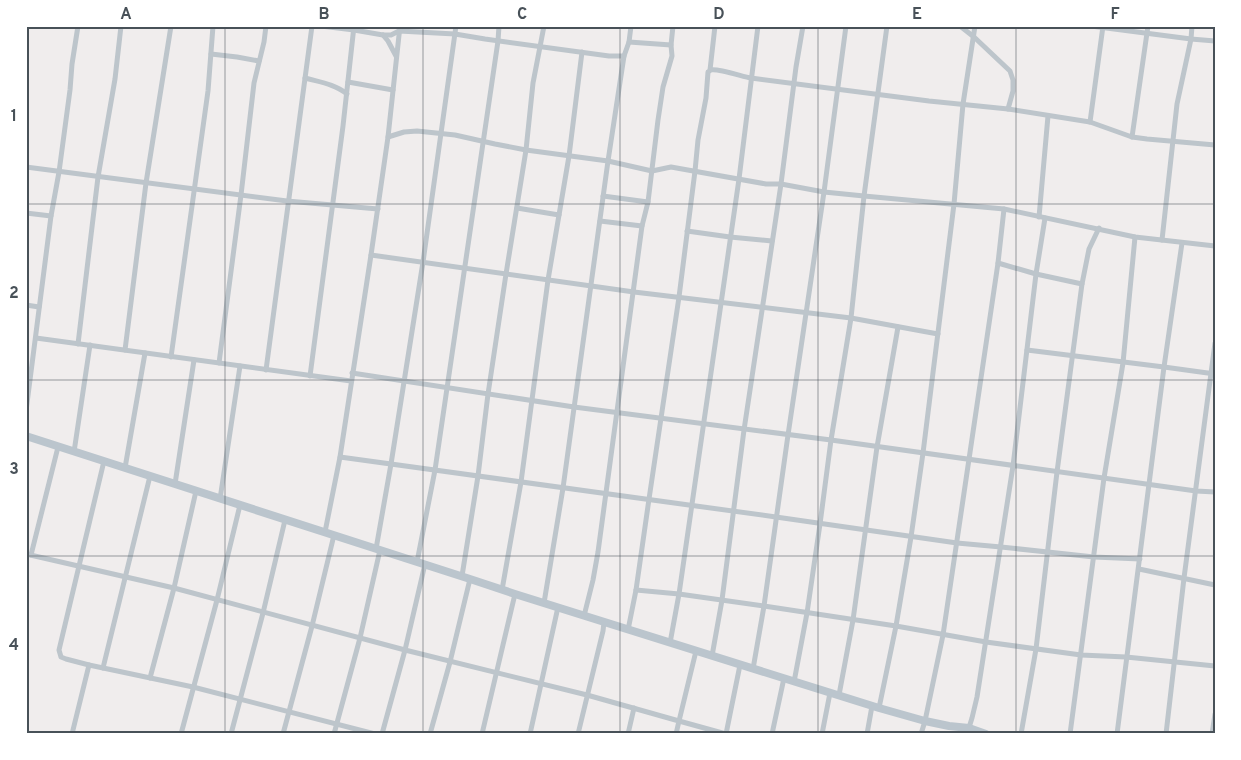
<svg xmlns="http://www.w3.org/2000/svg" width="1241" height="760" viewBox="0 0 1241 760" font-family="Overpass,sans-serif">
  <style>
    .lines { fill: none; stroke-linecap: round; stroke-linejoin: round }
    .street { stroke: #bdc5cb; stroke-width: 5 }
    .secondary { stroke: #bbc5cd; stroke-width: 8 }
    .grid { fill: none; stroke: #485158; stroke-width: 1; stroke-opacity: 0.55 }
    .neatline { fill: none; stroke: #485158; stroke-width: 2 }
    .grid-label { font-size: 16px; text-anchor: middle; font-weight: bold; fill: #485158 }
  </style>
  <rect width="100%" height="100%" fill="#f0eded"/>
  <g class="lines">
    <!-- street -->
    <g class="street">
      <path d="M321,26L354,30L383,35H391L399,31L455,34L485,39L609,56H624"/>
      <path d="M960,26L974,37L1010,71L1013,80V91L1008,109"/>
      <path d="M1091,26L1191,39L1215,41"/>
      <path d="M383,35L388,41L396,56"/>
      <path d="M629,42L671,45"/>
      <path d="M211,54L237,57L259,61"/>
      <path d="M710,70L715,26"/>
      <path d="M305,78C319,82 335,84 347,94"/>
      <path d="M348,82L393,90"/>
      <path d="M1090,122L1103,26"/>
      <path d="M388,137L404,132L417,131L455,135L495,144L526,150L608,161L652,171L671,167L766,184H781L824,192L864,196L1004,209L1135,237L1215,246"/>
      <path d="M1132,137L1148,26"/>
      <path d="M26,167L287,201L378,209"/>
      <path d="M603,196L648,202"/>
      <path d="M517,208L559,215"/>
      <path d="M26,213L51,216"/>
      <path d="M1039,217L1048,116"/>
      <path d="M600,221L642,226"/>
      <path d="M687,231L730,237L772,241"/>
      <path d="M1162,240L1177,104L1191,39L1192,26"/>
      <path d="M371,255L634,292L851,318L938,334"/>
      <path d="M998,263L1036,274L1082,284"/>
      <path d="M26,305L39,307"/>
      <path d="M36,338L351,381"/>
      <path d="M78,344L98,177L115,79L121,26"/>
      <path d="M125,350L146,183L171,26"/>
      <path d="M1027,350L1164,367L1215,374"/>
      <path d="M171,357L208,91L213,26"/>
      <path d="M219,363L241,195L254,83L264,42L266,26"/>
      <path d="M266,370L312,26"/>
      <path d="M352,373L574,407L831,440L1196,491L1215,492"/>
      <path d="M310,376L343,126L354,26"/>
      <path d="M26,411L51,216L59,172L70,90L72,64L78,26"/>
      <path d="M74,452L90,345"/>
      <path d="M340,457L776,517L957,543L1001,547L1094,557L1140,559"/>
      <path d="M125,468L145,353"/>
      <path d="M175,484L194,360"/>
      <path d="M220,499L240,366"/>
      <path d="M325,532L340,457L371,255L388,137L400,26"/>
      <path d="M376,549L391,464L423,262L456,26"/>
      <path d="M26,554L174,588L405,650L587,695L679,721L676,734"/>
      <path d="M31,555L58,447"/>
      <path d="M417,562L435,470L498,41L499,26"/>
      <path d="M1139,569L1215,585"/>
      <path d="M462,576L478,476L488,394L506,274L526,150L533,83L544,26"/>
      <path d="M502,590L521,482L548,280L569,156L582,52"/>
      <path d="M636,590L679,594L764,606L896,626L986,642L1081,655L1126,657L1215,666"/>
      <path d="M544,603L563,488L608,161L624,56L629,42L631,26"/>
      <path d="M584,616L593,580L598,552L642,226L648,202L658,120L663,87L672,56L671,45L673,26"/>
      <path d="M628,630L636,590L649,499L679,297L695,171L698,140L706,98L708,72C709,72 710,70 711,70C717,68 744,77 751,78L929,101L1008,109L1090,122L1132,137L1147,139L1215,145"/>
      <path d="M670,643L679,594L739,179L758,26"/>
      <path d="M696,651L679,721L726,734"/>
      <path d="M712,656L722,600L744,430L781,184L796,67L803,26"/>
      <path d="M89,665L193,687L375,734"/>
      <path d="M103,668L150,476"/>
      <path d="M753,669L764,606L788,435L824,192L846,26"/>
      <path d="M150,678L174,588L196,491"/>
      <path d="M794,682L807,613L820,524L831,440L851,318L864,196L887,26"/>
      <path d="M839,695L853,620L877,447L898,327"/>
      <path d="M879,708L896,626L911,537L923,453L954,204L963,104L975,26"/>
      <path d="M72,734L89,665L66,659L61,657L59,650L104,461"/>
      <path d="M181,734L217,600L240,505"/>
      <path d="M231,734L263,613L285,520"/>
      <path d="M283,734L312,626L334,535"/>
      <path d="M334,734L360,638L380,550"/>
      <path d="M382,734L405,650L425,564"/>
      <path d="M430,734L450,662L470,579"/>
      <path d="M482,734L515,594"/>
      <path d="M530,734L558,607"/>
      <path d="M578,734L603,631L604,622"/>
      <path d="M628,734L634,708"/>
      <path d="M726,734L740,665"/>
      <path d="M772,734L784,678"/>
      <path d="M822,734L830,693"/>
      <path d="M867,734L872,706"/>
      <path d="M921,734L925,721L943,635L998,263L1004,209"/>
      <path d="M967,734L972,718L977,697L1013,466L1036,274L1045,218"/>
      <path d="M1021,734L1036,649L1057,472L1082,284L1089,249L1099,228"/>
      <path d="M1070,734L1104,478L1123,363L1135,237"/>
      <path d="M1117,734L1164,367L1182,243"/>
      <path d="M1166,734L1184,578L1215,343"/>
      <path d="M1212,734L1215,714"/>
    </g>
    <!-- secondary -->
    <path class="secondary" d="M26,436L470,579L515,594L879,708L925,721L949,726L969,728L986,734"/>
  </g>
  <!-- grid -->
  <path class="grid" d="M225,26V734M423,26V734M620,26V734M818,26V734M1016,26V734M26,204H1215M26,380H1215M26,556H1215"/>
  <!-- border -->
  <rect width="1241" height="760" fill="none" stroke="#ffffff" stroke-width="55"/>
  <rect x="28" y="28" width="1186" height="704" class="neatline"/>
  <g class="grid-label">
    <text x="126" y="19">A</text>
    <text x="324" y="19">B</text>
    <text x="522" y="19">C</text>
    <text x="719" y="19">D</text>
    <text x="917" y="19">E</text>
    <text x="1115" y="19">F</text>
    <text x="14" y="121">1</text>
    <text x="14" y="298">2</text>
    <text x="14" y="474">3</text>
    <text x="14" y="650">4</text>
  </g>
</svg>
